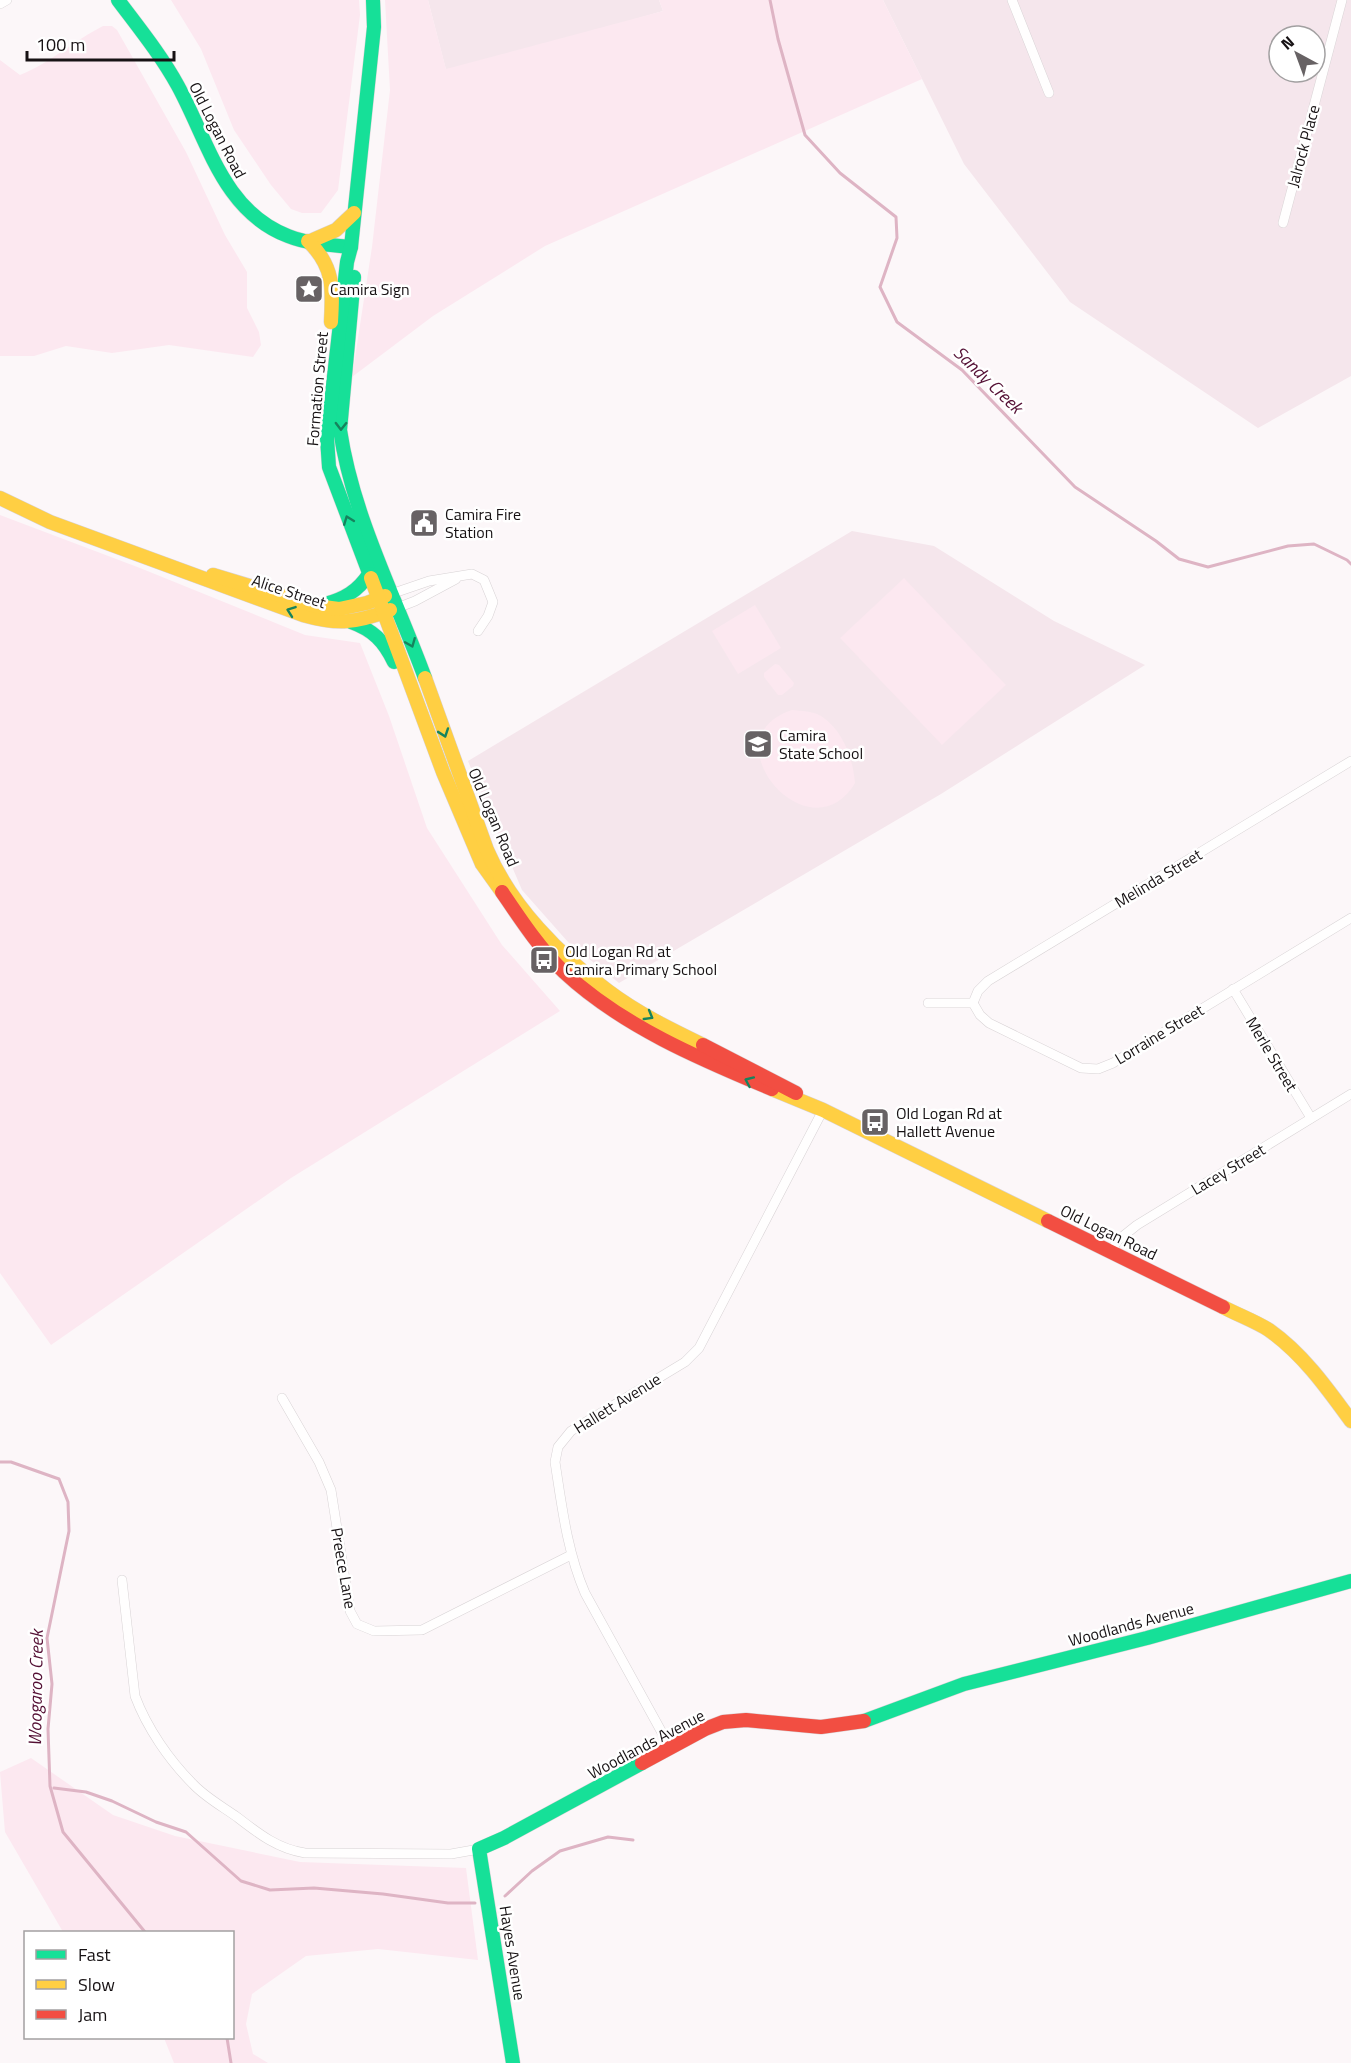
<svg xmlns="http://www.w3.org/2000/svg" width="1351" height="2063" viewBox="0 0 1351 2063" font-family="'Titillium Web',sans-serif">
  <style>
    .built { fill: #f5e6ec; fill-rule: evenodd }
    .green { fill: #fce8f0 }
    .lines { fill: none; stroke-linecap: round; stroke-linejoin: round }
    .stream { stroke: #deb4c4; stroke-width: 3 }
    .street-casing { stroke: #d8d3d5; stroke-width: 10 }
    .fast-casing { stroke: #d8d3d5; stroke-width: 15 }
    .slow-casing { stroke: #d8d3d5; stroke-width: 15 }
    .jam-casing { stroke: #d8d3d5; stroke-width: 15 }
    .street { stroke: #fffefe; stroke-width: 9 }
    .fast { stroke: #16e098; stroke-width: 14 }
    .slow { stroke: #ffcf43; stroke-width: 14 }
    .jam { stroke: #f24e42; stroke-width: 14 }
    .oneway { stroke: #16835d }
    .labels { text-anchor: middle; stroke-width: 5; stroke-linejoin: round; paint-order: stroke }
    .street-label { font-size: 16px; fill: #171214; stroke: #fff }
    .poi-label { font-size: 16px; fill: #171214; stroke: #fff; text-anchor: start }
    .water-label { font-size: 18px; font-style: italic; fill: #540f34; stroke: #fff }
  </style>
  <rect width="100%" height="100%" fill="#fcf7f9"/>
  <!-- built -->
  <g class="built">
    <path d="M428,0H659L663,11L559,41L446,70Z"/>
    <path d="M883,0H1351V376L1258,428L1070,302L964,164ZM1279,36H1315V72H1279Z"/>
    <path d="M852,531L934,546L1054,621L1145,665L941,794L619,983L568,942L522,890L492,820L468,761Z"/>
  </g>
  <!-- green -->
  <g class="green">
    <path d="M171,0H359L360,15L338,190L321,213H302L291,209L271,185L234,130L201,49Z"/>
    <path d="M385,0H428L446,69L663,11L659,0H883L922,79L545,246L433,316L352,377L372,247L390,90Z"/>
    <path d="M103,26H112L117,30L186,152L225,235L247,272V308L259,332L261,345L253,357L169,345L112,353L66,346L34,356H0V60L20,75C52,62 73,41 103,26Z"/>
    <path d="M0,515L140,568L305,635L360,643L389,716L427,828L502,945L560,1011L291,1178L51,1345L0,1273Z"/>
    <path d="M904,578L1006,685L942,745L840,638Z"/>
    <path d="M755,605L781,648L738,674L712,631Z"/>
    <path d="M775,664L779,665L794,683L793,686L782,695H778L764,677V673Z"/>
    <path d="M792,710C802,711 812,711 821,716C843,730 853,759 855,783C810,859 706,738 792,710Z"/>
    <path d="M31,1758L113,1815L175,1836L300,1862L466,1868L478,1960L378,1949L306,1956L252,1994L246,2024L253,2054L268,2063H174L164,2038H161H232V1932H63L5,1832L0,1772Z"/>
  </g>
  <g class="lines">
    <!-- stream -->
    <g class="stream">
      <path d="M770,0L778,39L805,135L840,173L896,217L897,238L880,287L897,322L962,370L1075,487L1156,541L1179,559L1208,567L1288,546L1314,544L1347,560L1351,564"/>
      <path d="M0,1462H11L59,1479L68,1502L69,1531L47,1638L52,1684L48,1729L50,1786L63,1832L145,1932"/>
      <path d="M54,1788L86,1792L112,1801L156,1822L186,1832L241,1881L270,1890L314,1888L383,1894L448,1903H475"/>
      <path d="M505,1896L532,1871L560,1851L608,1837L633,1840"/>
      <path d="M227,2038L231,2063"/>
    </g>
    <!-- street casing -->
    <g class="street-casing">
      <g id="street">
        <path d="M1012,0L1049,93"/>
        <path d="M0,4L7,0"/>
        <path d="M1283,223L1342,0"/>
        <path d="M391,594L429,581L472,574L484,580L493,602L488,616L478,631"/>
        <path d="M397,608L415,601L456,579"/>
        <path d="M1233,989L1311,1118"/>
        <path d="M928,1003H973L980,1015L989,1023L1081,1068L1098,1069L1113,1063L1351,918"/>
        <path d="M973,1003L978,991L988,981L1351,761"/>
        <path d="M1111,1252L1117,1241L1137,1225L1351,1094"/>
        <path d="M282,1398L319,1462L331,1490L350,1611L357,1624L374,1631L422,1630L571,1555"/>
        <path d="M122,1580L135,1696C147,1728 169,1760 193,1784C205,1797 223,1807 237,1817C259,1834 278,1849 305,1853L451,1854L479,1849"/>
        <path d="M671,1749L585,1593C567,1551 562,1507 555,1462L558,1447L571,1431L685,1362L699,1348L823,1110"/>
      </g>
    </g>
    <!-- fast casing -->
    <g class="fast-casing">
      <g id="fast">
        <path d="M118,0C139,28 161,55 178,86C208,141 223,211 288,236C308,244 330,245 351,247"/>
        <path d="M354,277L340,430C353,517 395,596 425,678"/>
        <path d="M371,578L329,467L327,438L347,262L351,247L374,27L373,0"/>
        <path d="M325,604C344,599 358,591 369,574"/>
        <path d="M351,622C373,630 384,641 394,662"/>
        <path d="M864,1721L964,1684L1147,1638L1351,1581"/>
        <path d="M513,2063L479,1849L504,1838L642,1763"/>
      </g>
    </g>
    <!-- slow casing -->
    <g class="slow-casing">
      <g id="slow">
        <path d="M313,240L336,230L354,213"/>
        <path d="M308,241C334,266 333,288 331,322"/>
        <path d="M0,498L50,522L303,615C338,625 356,623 390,610"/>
        <path d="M213,575L316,606L339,609L367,603L385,596"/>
        <path d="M371,578L443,772L482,864L502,892"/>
        <path d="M425,678L487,850C511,906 559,955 608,991C637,1013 670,1029 703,1045"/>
        <path d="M772,1089L823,1110L1048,1221"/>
        <path d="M1223,1307C1238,1315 1255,1321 1269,1330C1303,1354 1327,1388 1351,1421"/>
      </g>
    </g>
    <!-- jam casing -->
    <g class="jam-casing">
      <g id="jam">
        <path d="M502,892C521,920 540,949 564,972C622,1026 700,1059 772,1089"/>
        <path d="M703,1045L796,1093"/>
        <path d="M1048,1221L1223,1307"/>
        <path d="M642,1763L705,1729L723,1722L746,1720L821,1727L864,1721"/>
      </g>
    </g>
    <!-- street -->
    <use href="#street" class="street"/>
    <!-- fast -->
    <use href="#fast" class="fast"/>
    <!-- slow -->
    <use href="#slow" class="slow"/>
    <!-- jam -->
    <use href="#jam" class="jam"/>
  </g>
  <!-- one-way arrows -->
  <defs><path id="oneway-chevron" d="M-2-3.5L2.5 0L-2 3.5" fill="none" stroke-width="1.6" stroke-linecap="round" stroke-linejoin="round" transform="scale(1.5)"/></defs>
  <g class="oneway">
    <use href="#oneway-chevron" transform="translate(341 426) rotate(91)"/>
    <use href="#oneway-chevron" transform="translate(348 520) rotate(-111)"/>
    <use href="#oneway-chevron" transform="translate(291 611) rotate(-160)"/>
    <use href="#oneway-chevron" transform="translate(411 643) rotate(68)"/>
    <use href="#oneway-chevron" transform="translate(444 733) rotate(71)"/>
    <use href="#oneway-chevron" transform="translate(649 1016) rotate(30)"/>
    <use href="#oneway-chevron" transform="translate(749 1081) rotate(-156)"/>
  </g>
  <!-- icons -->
  <defs>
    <g id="sight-square" transform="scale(1.5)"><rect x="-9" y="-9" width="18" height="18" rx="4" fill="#676264" stroke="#fff"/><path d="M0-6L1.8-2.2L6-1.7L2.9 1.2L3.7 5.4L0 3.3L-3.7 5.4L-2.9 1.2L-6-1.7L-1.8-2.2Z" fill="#fff"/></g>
    <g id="civic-square" transform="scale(1.5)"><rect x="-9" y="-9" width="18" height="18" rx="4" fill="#676264" stroke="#fff"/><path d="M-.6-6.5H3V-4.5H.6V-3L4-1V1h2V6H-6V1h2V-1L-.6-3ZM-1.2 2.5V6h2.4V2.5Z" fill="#fff"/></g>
    <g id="school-square" transform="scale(1.5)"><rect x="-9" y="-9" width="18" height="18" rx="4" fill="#676264" stroke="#fff"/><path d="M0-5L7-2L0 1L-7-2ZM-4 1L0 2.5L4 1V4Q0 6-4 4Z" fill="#fff"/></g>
    <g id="bus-square" transform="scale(1.5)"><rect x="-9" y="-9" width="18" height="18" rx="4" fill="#676264" stroke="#fff"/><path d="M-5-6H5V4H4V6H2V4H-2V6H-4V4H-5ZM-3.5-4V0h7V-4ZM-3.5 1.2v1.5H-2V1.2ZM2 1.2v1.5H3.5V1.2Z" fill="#fff"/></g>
  </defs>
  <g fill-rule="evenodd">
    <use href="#sight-square" x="309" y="289"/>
    <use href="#civic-square" x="424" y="523"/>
    <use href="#school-square" x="758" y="744"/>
    <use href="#bus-square" x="544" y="960"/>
    <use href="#bus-square" x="875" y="1122"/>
  </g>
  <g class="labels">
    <!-- street labels -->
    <g class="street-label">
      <text transform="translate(218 130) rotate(63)" y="6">Old Logan Road</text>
      <text transform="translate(1303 146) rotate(-75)" y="6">Jalrock Place</text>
      <text transform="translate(317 389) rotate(-85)" y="6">Formation Street</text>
      <text transform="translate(289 591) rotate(18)" y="6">Alice Street</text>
      <text transform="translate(494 817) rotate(67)" y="6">Old Logan Road</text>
      <text transform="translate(1158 878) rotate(-31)" y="6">Melinda Street</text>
      <text transform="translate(1159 1034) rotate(-31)" y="6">Lorraine Street</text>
      <text transform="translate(1272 1054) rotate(59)" y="6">Merle Street</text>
      <text transform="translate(1228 1169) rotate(-31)" y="6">Lacey Street</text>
      <text transform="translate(1109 1232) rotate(26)" y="6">Old Logan Road</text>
      <text transform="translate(617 1403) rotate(-32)" y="6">Hallett Avenue</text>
      <text transform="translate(344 1568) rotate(80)" y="6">Preece Lane</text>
      <text transform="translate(1131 1624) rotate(-15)" y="6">Woodlands Avenue</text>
      <text transform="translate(646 1744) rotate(-28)" y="6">Woodlands Avenue</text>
      <text transform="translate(513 1953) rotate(81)" y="6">Hayes Avenue</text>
    </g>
    <!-- poi labels -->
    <g class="poi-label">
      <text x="330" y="295">Camira Sign</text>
      <text x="445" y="520">Camira Fire<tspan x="445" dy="18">Station</tspan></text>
      <text x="779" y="741">Camira<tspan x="779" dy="18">State School</tspan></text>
      <text x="565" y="957">Old Logan Rd at<tspan x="565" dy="18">Camira Primary School</tspan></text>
      <text x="896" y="1119">Old Logan Rd at<tspan x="896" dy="18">Hallett Avenue</tspan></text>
    </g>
    <!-- water labels -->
    <g class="water-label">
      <text transform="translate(988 380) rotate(44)" y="6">Sandy Creek</text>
      <text transform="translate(36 1688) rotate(-89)" y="6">Woogaroo Creek</text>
    </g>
  </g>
  <!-- legend -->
  <rect x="24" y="1931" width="210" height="108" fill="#ffffff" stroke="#a2a0a1" stroke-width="1.5"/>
  <rect x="36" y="1950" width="30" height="9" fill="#16e098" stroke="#a2a0a1" stroke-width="1.5"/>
  <text x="78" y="1961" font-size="18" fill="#171214">Fast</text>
  <rect x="36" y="1980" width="30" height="9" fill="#ffcf43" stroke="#a2a0a1" stroke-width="1.5"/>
  <text x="78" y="1991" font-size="18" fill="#171214">Slow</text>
  <rect x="36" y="2010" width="30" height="9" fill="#f24e42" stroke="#a2a0a1" stroke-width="1.5"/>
  <text x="78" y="2021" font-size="18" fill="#171214">Jam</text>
  <!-- north arrow -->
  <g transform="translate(1297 54) rotate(319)"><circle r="28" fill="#ffffff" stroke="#a2a0a1" stroke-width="1.5"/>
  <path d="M0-4.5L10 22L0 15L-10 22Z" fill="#676264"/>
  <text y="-9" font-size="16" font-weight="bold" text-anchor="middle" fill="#171214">N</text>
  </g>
  <!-- scale -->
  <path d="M27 51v9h147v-9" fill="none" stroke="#171214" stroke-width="3"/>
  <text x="36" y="51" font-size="18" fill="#171214" stroke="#ffffff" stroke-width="4.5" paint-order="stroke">100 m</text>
</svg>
